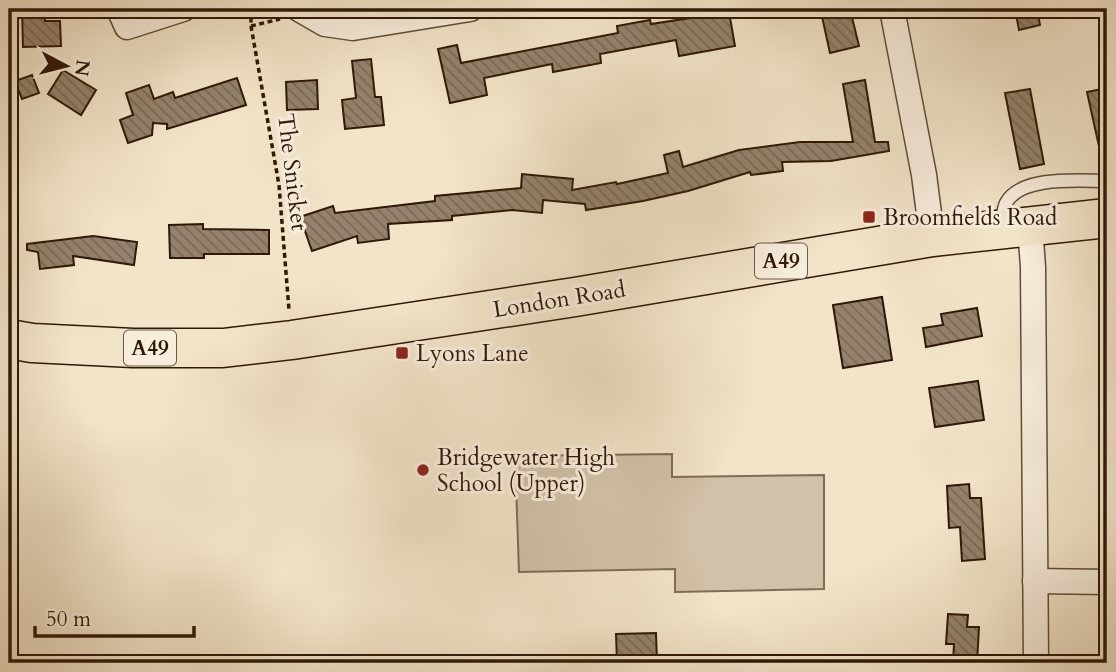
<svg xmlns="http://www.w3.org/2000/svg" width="1116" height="672" viewBox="0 0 1116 672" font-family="Cardo,serif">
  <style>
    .pitch { fill: #d1c1a8; stroke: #806c58; stroke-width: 2 }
    .building { fill: url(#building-back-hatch); stroke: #2f1808; stroke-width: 2 }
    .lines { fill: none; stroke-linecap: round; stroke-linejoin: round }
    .service-casing { stroke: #604b38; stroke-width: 15 }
    .minor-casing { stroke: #604b38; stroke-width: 27 }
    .trunk-casing { stroke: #2f1808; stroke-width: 41 }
    .path { stroke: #2f1808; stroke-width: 3.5; stroke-dasharray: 5 3.5; stroke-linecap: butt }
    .service { stroke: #f7eddc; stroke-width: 12 }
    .minor { stroke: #f7eddc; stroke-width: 24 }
    .trunk { stroke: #f2e4c9; stroke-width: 38 }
    .poi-dot { fill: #8f2418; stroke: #f7eddc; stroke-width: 2.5 }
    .labels { text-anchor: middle; stroke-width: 6; stroke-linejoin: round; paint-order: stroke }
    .shield { fill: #f7eddc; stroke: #6b5848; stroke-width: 2 }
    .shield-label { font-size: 21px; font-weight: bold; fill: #2f1808 }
    .street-label { font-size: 23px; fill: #2f1808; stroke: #f7eddc }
    .poi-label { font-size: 23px; fill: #2f1808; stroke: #f7eddc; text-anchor: start }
  </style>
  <defs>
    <pattern id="building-back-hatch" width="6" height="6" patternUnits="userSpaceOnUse" patternTransform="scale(1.75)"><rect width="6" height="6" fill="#94826c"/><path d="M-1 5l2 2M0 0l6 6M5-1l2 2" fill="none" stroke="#796957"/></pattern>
  </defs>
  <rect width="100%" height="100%" fill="#f2e4c9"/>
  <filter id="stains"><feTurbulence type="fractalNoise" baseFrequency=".00286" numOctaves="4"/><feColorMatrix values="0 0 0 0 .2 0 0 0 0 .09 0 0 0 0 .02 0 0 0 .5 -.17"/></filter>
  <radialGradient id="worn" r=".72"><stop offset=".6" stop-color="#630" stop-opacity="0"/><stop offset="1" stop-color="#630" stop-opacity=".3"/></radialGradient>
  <!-- pitch -->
  <path class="pitch" d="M672,454V477L824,475V589L675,592V569L519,572L515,456Z"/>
  <!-- building -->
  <g class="building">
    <path d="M22,9H45V21H60L61,46L23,47Z"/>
    <path d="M835,9H850L859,46L830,53L821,12Z"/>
    <path d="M1015,9H1037L1040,25L1019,30Z"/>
    <path d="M729,12L735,46L679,56L676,40L600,54L601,63L553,72L552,64L484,78L487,95L450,103L438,49L457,45L461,63L618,33L617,26L650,20L651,24Z"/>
    <path d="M371,59L375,97H381L384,125L345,129L342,100L356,98L352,61Z"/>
    <path d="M63,70L96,90L81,115L48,94Z"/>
    <path d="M32,75L39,93L22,99L15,81Z"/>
    <path d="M237,78L246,105L167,129V124L153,123L152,135L128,143L120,120L133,115L126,93L149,85L154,99L173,92L175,98Z"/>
    <path d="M317,80L318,109L287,110L286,82Z"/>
    <path d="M865,80L875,142H888L889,151L831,161L782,162L783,171L751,175L750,172L688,191L643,201L586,210L585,204L543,200L542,213L512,210L452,216V220L388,224L389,239L358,243L357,236L312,251L300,217L333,206L335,213L435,201V196L521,188L522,174L573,179L572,190L616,182L617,184L668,173L664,155L679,151L683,167L739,150L800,142H853L843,84Z"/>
    <path d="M1107,88V150L1100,151L1087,92Z"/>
    <path d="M1030,89L1044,164L1020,169L1005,93Z"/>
    <path d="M203,224V229L269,230V254H204V258H170L169,225Z"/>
    <path d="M93,236L137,242L134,265L73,256L74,265L40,269L38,252L27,250V244Z"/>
    <path d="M882,297L892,360L843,368L833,305Z"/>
    <path d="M977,308L982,336L926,347L923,328L943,325L941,314Z"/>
    <path d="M978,381L984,420L935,427L929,388Z"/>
    <path d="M969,484L970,498H981L985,559L962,561L960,527L949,528L947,486Z"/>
    <path d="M948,614L968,615L967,627H979L977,663H953L954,644H946Z"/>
    <path d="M656,633L657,663H617L616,634Z"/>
  </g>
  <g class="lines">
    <!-- service casing -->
    <g class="service-casing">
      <path id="service" d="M1001,225C1003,218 1003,209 1006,203C1021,175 1080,181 1107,181"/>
    </g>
    <!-- minor casing -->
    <g class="minor-casing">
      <g id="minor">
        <path d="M119,9L127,27L183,9"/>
        <path d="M299,9L325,24L353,28L470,9"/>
        <path d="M892,9L924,175L932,237"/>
        <path d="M1030,226L1033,267L1036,663"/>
        <path d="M1035,581L1107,582"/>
      </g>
    </g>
    <!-- trunk casing -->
    <g class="trunk-casing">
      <path id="trunk" d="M9,339L32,343L133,348H223L292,340L575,297L932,237L1107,218"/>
    </g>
    <!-- path -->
    <g class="path">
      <path d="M251,9V26L279,185L289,310"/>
      <path d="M251,26L280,19"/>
    </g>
    <!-- service -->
    <use href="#service" class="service"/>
    <!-- minor -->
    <use href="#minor" class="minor"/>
    <!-- trunk -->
    <use href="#trunk" class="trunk"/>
  </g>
  <!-- markers -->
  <g class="poi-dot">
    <rect x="862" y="210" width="14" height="14" rx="3.5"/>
    <rect x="395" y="346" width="14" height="14" rx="3.5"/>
    <circle cx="423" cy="470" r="7"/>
  </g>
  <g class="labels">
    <!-- shield labels -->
    <g class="shield">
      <rect x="755" y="243.5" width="52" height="35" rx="5"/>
      <rect x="124" y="330.5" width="52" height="35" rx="5"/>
    </g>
    <g class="shield-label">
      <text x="781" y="268">A49</text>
      <text x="150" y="355">A49</text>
    </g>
    <!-- street labels -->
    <g class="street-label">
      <text transform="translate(293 172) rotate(83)" y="8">The Snicket</text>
      <text transform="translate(559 299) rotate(-9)" y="8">London Road</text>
    </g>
    <!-- poi labels -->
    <g class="poi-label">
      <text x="883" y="225">Broomfields Road</text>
      <text x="416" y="361">Lyons Lane</text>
      <text x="437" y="465">Bridgewater High<tspan x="437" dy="26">School (Upper)</tspan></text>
    </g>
  </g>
  <!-- margin -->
  <rect width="1116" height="672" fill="none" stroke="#f2e4c9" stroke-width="35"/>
  <rect x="10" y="10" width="1095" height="651" fill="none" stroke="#2f1808" stroke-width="3.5"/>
  <rect x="18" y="18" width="1081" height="637" fill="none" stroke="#2f1808" stroke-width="2"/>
  <!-- north arrow -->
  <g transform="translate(66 66) rotate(97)" stroke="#f7eddc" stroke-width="5" paint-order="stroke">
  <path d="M0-5L12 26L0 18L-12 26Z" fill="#2f1808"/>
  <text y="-10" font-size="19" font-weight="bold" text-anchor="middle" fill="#2f1808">N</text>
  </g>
  <!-- scale -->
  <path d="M35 626v10h159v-10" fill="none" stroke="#2f1808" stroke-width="3.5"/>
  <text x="46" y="626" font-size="21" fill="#2f1808" stroke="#f7eddc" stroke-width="5" paint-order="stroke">50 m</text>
  <rect width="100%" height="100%" filter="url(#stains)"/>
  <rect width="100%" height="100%" fill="url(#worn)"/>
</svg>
